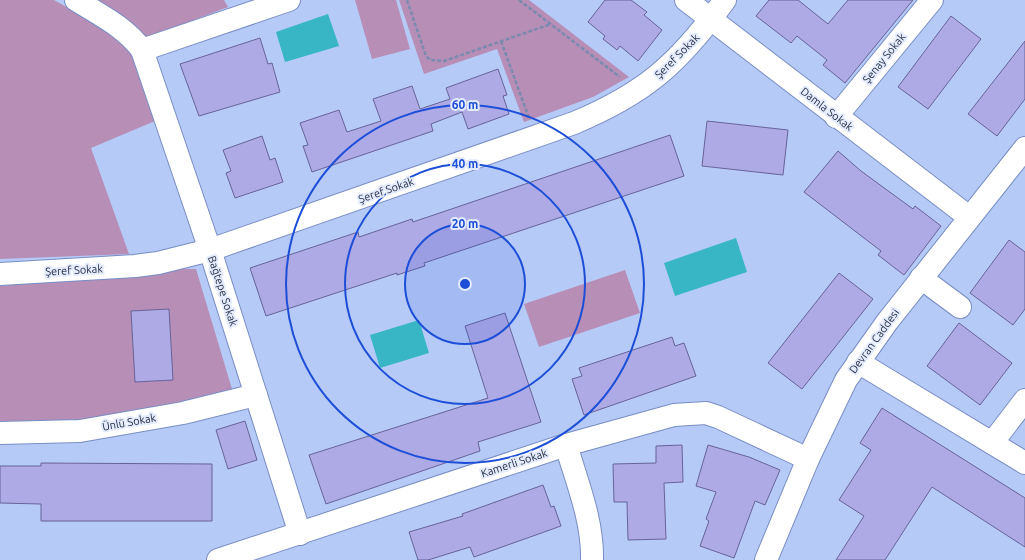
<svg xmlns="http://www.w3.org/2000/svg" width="1025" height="560" viewBox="0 0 1025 560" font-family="Ubuntu,sans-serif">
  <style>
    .green { fill: #b68eb6 }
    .water { fill: #39b6c5 }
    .building { fill: #adaae5; stroke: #676399 }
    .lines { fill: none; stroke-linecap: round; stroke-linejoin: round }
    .minor-casing { stroke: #788ec4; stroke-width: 24 }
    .major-casing { stroke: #788ec4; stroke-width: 24 }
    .path { stroke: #7b8aaf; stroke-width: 2.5; stroke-dasharray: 4 2; stroke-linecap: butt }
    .minor { stroke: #fff; stroke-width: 22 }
    .major { stroke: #fff; stroke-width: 22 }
    .ring { fill: none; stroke: #1d4ed8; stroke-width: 2 }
    .labels { text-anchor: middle; stroke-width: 4; stroke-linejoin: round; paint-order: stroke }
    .street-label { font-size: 11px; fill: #252e45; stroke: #e3ebfc }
    .centre { fill: #1d4ed8; stroke: #e3ebfc; stroke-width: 2 }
    .ring-label { font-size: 12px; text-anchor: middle; font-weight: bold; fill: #1d4ed8; stroke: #e3ebfc; stroke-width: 4; stroke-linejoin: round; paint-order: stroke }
  </style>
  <rect width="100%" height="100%" fill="#b6caf7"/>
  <!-- green -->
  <g class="green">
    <path d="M0,0H54L111,32L128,50L136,62L155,121L91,148L129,254L0,259Z"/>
    <path d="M90,0H224L228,7L146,38Z"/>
    <path d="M355,0H396L410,49L372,59Z"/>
    <path d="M399,0H529L629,77L593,97L524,122L497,49L424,74Z"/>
    <path d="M167,269H196L232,389L128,415L56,424L0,421V286L135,275Z"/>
    <path d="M625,270L640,313L539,347L524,304Z"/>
  </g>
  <!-- water -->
  <g class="water">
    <path d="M328,14L339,46L285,62L276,32Z"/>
    <path d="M736,238L747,272L675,296L664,263Z"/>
    <path d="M419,320L429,353L380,368L370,335Z"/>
  </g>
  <!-- building -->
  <g class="building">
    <path d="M605,0H631L647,12L644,15L662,30L638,61L620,46L617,50L603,39L605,36L588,22Z"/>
    <path d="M769,0H798L828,24L848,0H913L845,83L823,65L827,60L797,36L791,43L756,16Z"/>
    <path d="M951,16L981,39L928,109L898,87Z"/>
    <path d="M260,38L268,64L272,63L280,92L199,116L180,64Z"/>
    <path d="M1025,41V99L997,136L968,114Z"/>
    <path d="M498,69L507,95L503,96L509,114L468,129L462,112L431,124L433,131L312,172L303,146L308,145L300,123L339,110L347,132L381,121L373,99L412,86L420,109L450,99L446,88Z"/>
    <path d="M707,121L788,130L783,175L702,166Z"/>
    <path d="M670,135L684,176L424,263L425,266L397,275V273L266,316L250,268L358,232L359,237L412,219L413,222Z"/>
    <path d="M262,136L270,160L275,158L283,182L235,198L226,173L231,171L223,150Z"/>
    <path d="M838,151L861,171L913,209L915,206L941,226L904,275L878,255L881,251L804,192Z"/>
    <path d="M1009,240L1025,252V309L1013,325L970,293Z"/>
    <path d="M839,273L873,299L802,389L768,363Z"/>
    <path d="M169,309L173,380L135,382L131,311Z"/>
    <path d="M505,313L541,422L478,442L480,451L326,504L309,455L488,398L465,326Z"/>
    <path d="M959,323L1012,363L980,405L927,366Z"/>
    <path d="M672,337L675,346L684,343L696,376L584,415L572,379L582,376L579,368Z"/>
    <path d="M882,408L1025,498V547L932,487L885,560H836L864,516L839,500L871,450L860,443Z"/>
    <path d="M245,421L257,460L228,469L216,430Z"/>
    <path d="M682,445L683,482L664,483L666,539L628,540L627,502H614L613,464L656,463V446Z"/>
    <path d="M708,445L749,457L780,470L765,505L755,501L734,558L700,546L709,521L706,519L716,492L696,486Z"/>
    <path d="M41,463L212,464V521H41V504L0,503V466H41Z"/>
    <path d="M543,485L551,507L554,506L561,526L474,557L470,547L428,560H418L409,532L463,516L462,514Z"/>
  </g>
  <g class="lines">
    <!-- minor casing -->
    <g class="minor-casing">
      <g id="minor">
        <path d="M76,0C100,15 125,27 142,50L210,250L300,534"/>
        <path d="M686,0L969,217"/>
        <path d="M142,50L289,0"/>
        <path d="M836,117L932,0"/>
        <path d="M0,274L135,266L158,263L210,250L574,123C646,93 679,63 725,0"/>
        <path d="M921,278L960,307"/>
        <path d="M858,362L1025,463"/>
        <path d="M0,433L80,431L183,413L256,395"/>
        <path d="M992,443L1025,400"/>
        <path d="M566,445C577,482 593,521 592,560"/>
        <path d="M218,560L566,445L674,415L706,413L718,417L808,459"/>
      </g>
    </g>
    <!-- major casing -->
    <g class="major-casing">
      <path id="major" d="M766,560L808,459L846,380L887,322L1025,148"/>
    </g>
    <!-- path -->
    <g class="path">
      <path d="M407,0L426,56L430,60L444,61L551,24"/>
      <path d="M519,0L620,77"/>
      <path d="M501,41L529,118"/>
    </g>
    <!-- minor -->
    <use href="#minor" class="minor"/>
    <!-- major -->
    <use href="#major" class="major"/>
  </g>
  <!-- distance rings -->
  <circle cx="465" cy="284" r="60" fill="#1d4ed8" fill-opacity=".12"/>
  <g class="ring">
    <circle cx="465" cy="284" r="60"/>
    <circle cx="465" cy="284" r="120"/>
    <circle cx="465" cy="284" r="179"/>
  </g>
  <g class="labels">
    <!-- street labels -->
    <g class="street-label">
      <text transform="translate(677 56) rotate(-45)" y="4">Şeref Sokak</text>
      <text transform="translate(884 58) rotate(-51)" y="4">Şenay Sokak</text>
      <text transform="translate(827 109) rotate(38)" y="4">Damla Sokak</text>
      <text transform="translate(386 190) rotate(-19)" y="4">Şeref Sokak</text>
      <text transform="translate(74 270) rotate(-3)" y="4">Şeref Sokak</text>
      <text transform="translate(223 291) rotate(72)" y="4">Bağtepe Sokak</text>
      <text transform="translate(874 341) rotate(-54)" y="4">Devran Caddesi</text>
      <text transform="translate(129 422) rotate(-10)" y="4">Ünlü Sokak</text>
      <text transform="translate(514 463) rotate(-18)" y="4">Kamerli Sokak</text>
    </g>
  </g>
  <circle cx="465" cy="284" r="6" class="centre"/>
  <g class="ring-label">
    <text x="465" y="109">60 m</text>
    <text x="465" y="168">40 m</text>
    <text x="465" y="228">20 m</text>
  </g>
</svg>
